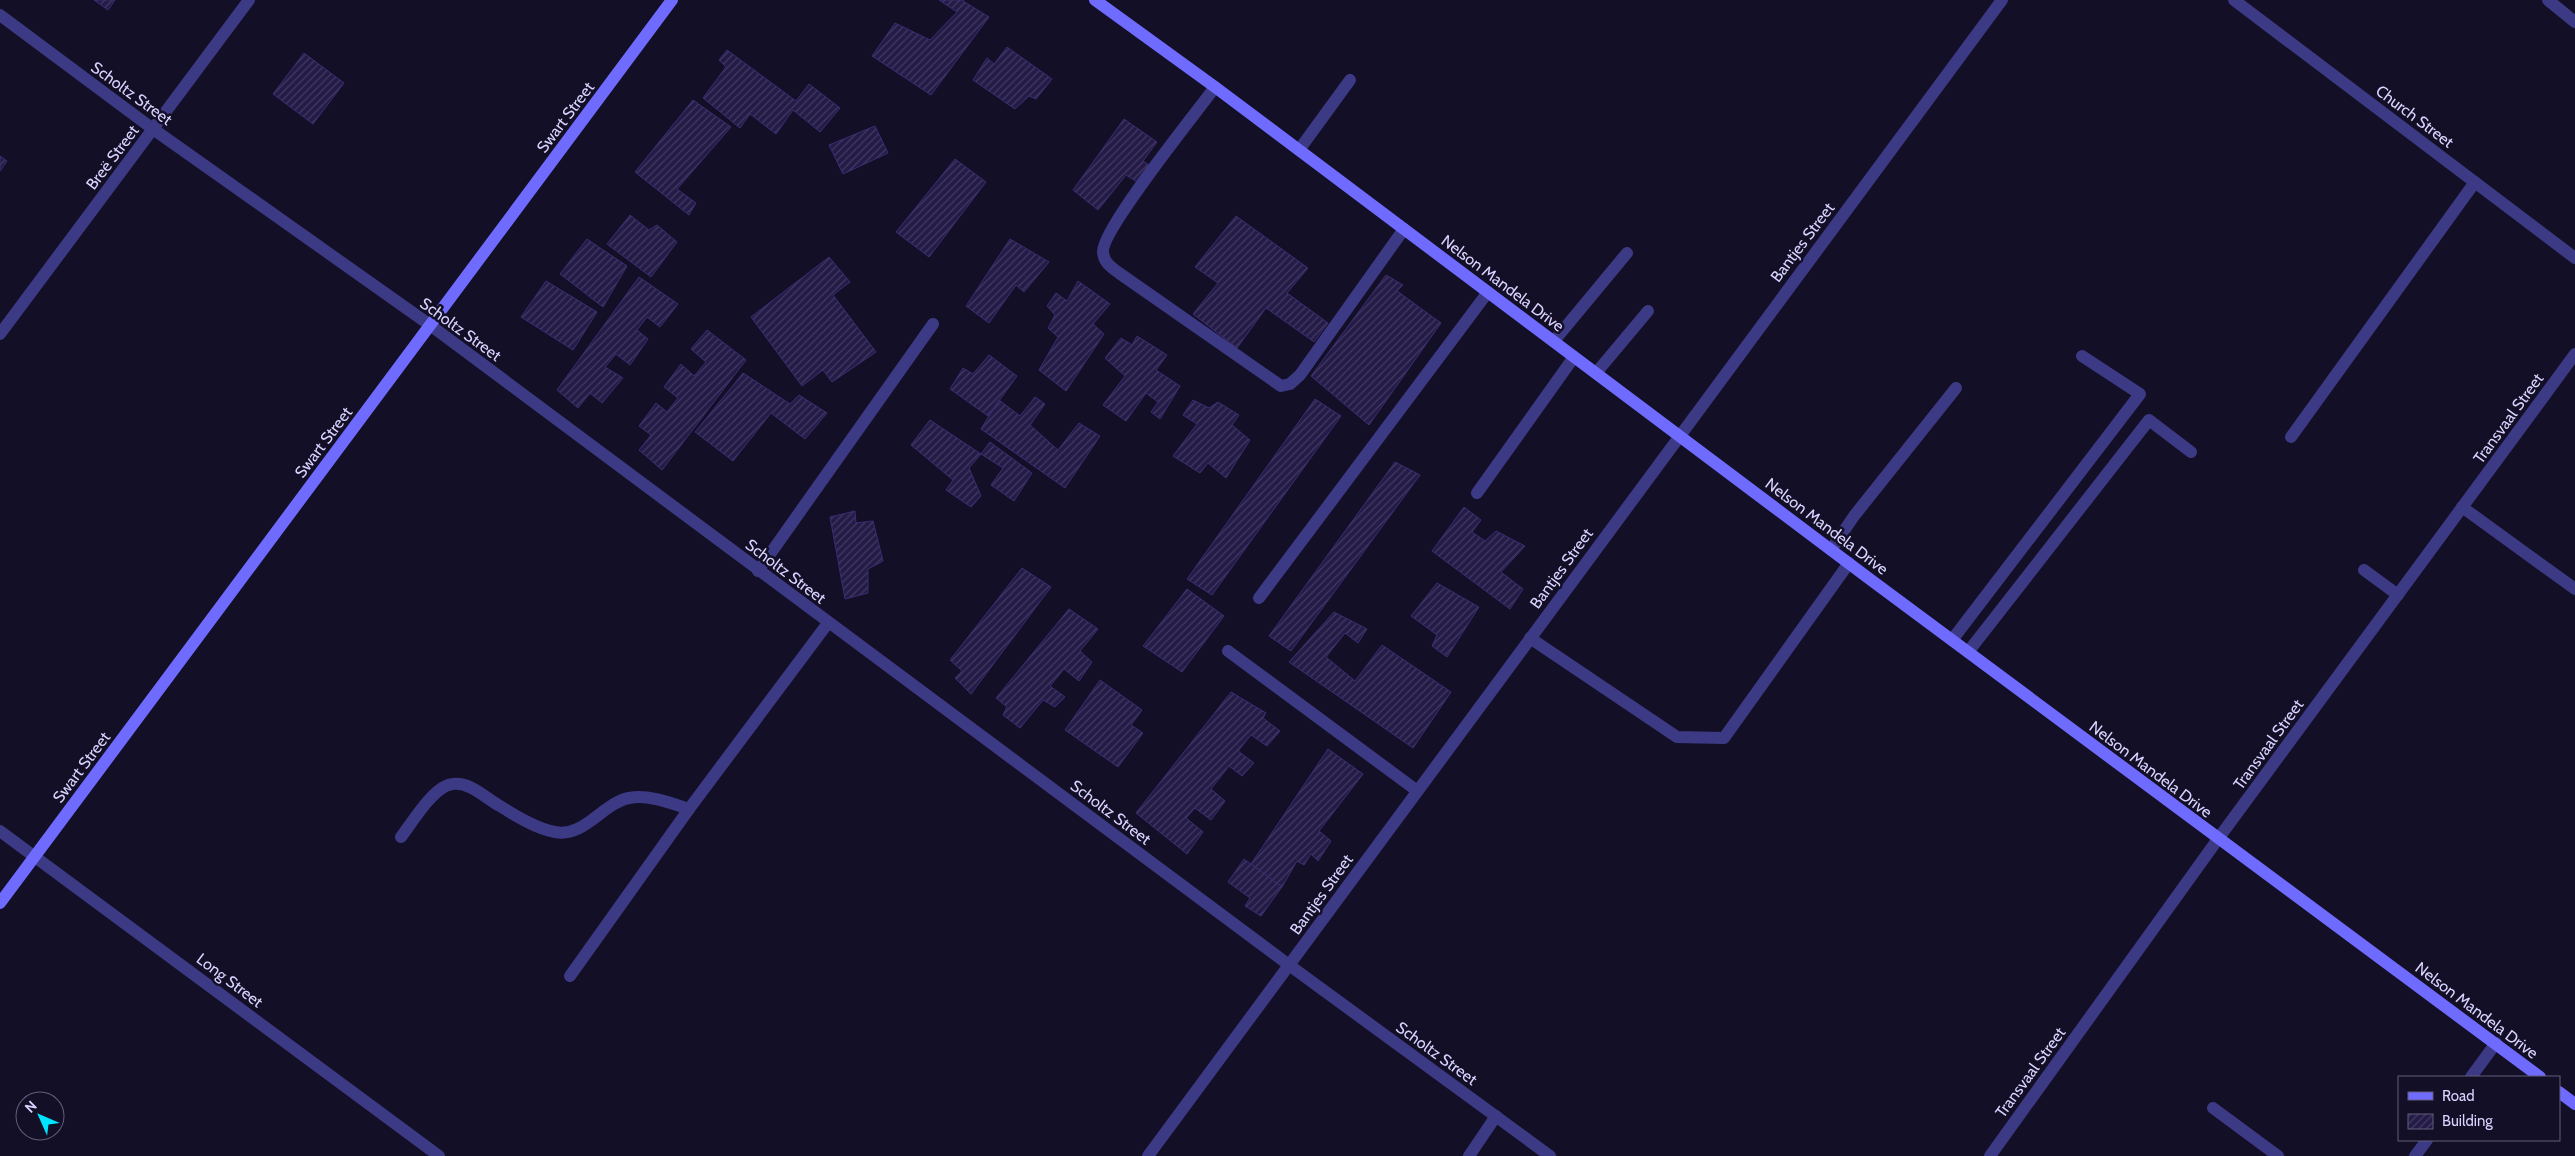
<svg xmlns="http://www.w3.org/2000/svg" width="2575" height="1156" viewBox="0 0 2575 1156" font-family="Cabin,sans-serif">
  <style>
    .building { fill: url(#building-hatch); stroke: #3b2d73 }
    .lines { fill: none; stroke-linecap: round; stroke-linejoin: round }
    .service { stroke: #3d3a85; stroke-width: 12 }
    .minor { stroke: #3d3a85; stroke-width: 12 }
    .secondary { stroke: #6f6bff; stroke-width: 12 }
    .labels { text-anchor: middle; stroke-width: 5; stroke-linejoin: round; paint-order: stroke }
    .street-label { font-size: 16px; fill: #d9d4ff; stroke: #130f26 }
  </style>
  <defs>
    <pattern id="building-hatch" width="6" height="6" patternUnits="userSpaceOnUse" patternTransform="scale(1.25)"><rect width="6" height="6" fill="#241b47"/><path d="M-1 1l2-2M0 6l6-6M5 7l2-2" fill="none" stroke="#433b63"/></pattern>
  </defs>
  <rect width="100%" height="100%" fill="#130f26"/>
  <!-- building -->
  <g class="building">
    <path d="M94,0H115L108,10Z"/>
    <path d="M939,0H964L963,1L989,17L931,95L872,56L895,23L930,40L957,12Z"/>
    <path d="M1007,47L1052,79L1036,99L1029,96L1015,109L973,80L987,58L994,64Z"/>
    <path d="M727,50L796,101L809,84L840,108L820,132L793,110L776,134L750,114L740,128L703,98L726,67L719,60Z"/>
    <path d="M304,53L344,83L313,124L273,94Z"/>
    <path d="M693,100L731,127L677,189L696,203L689,215L635,172Z"/>
    <path d="M1124,119L1157,142L1143,161L1149,165L1137,182L1126,175L1098,210L1073,190Z"/>
    <path d="M875,126L888,153L843,174L829,145Z"/>
    <path d="M0,156L7,161L0,171Z"/>
    <path d="M955,159L986,182L929,257L896,232Z"/>
    <path d="M630,215L649,230L657,225L677,242L651,277L607,244Z"/>
    <path d="M1236,216L1308,268L1287,293L1328,323L1314,342L1266,308L1237,348L1193,314L1218,283L1195,267Z"/>
    <path d="M587,239L627,266L603,307L560,274Z"/>
    <path d="M1010,239L1049,262L1024,292L1016,285L989,323L966,306Z"/>
    <path d="M829,257L850,282L833,295L876,352L832,382L823,370L802,386L751,317Z"/>
    <path d="M1386,275L1403,285L1397,291L1441,323L1369,425L1311,376Z"/>
    <path d="M639,277L678,304L660,327L647,317L637,330L648,339L630,365L616,354L605,367L623,378L602,403L590,393L578,408L557,390Z"/>
    <path d="M546,281L597,312L573,350L521,317Z"/>
    <path d="M1078,281L1110,304L1093,324L1104,334L1066,391L1039,370L1058,337L1048,328L1055,315L1047,306L1056,293L1067,301Z"/>
    <path d="M707,330L746,360L662,470L639,450L651,435L639,426L656,403L667,412L678,398L664,387L681,364L694,376L706,362L691,349Z"/>
    <path d="M1137,336L1167,355L1156,370L1180,386L1160,419L1151,412L1158,402L1146,393L1126,421L1103,405L1125,376L1105,358L1121,338L1132,345Z"/>
    <path d="M989,355L1017,376L988,416L950,389L963,368L973,374Z"/>
    <path d="M743,373L790,404L799,395L827,413L805,439L771,413L733,461L695,432Z"/>
    <path d="M1035,397L1045,404L1030,425L1058,450L1079,423L1100,436L1065,488L981,429L999,400L1020,416Z"/>
    <path d="M1315,399L1341,416L1212,595L1187,579Z"/>
    <path d="M1193,400L1209,408L1218,402L1239,415L1232,425L1250,440L1226,478L1208,463L1200,473L1173,456L1197,424L1183,415Z"/>
    <path d="M930,420L981,454L969,468L981,496L971,507L946,490L953,480L911,445Z"/>
    <path d="M990,442L1032,473L1014,501L991,485L1003,468L981,454Z"/>
    <path d="M1395,462L1420,475L1291,651L1269,636Z"/>
    <path d="M1464,507L1481,520L1472,532L1485,541L1496,531L1525,546L1501,572L1523,589L1510,609L1432,551Z"/>
    <path d="M855,511L856,523L873,521L883,561L868,569V593L845,599L830,517Z"/>
    <path d="M1022,568L1051,587L971,694L955,678L962,671L950,660Z"/>
    <path d="M1437,583L1479,607L1447,657L1432,646L1437,635L1411,616Z"/>
    <path d="M1187,589L1224,616L1182,672L1143,646Z"/>
    <path d="M1069,609L1098,629L1080,651L1092,662L1079,681L1064,669L1050,686L1065,697L1055,707L1043,700L1020,728L1003,715L1007,707L996,698Z"/>
    <path d="M1334,612L1367,629L1358,643L1345,633L1326,657L1355,681L1382,645L1451,692L1413,748L1289,662Z"/>
    <path d="M1100,680L1142,710L1131,725L1143,733L1118,767L1065,730Z"/>
    <path d="M1231,692L1266,713L1263,718L1280,731L1267,746L1251,735L1238,751L1254,763L1242,776L1229,766L1211,789L1225,801L1211,820L1195,808L1186,818L1203,832L1187,854L1136,813Z"/>
    <path d="M1328,749L1363,774L1319,831L1331,841L1318,861L1311,854L1304,865L1297,861L1282,887L1251,864Z"/>
    <path d="M1244,859L1282,887L1261,916L1245,906L1250,898L1228,882Z"/>
  </g>
  <g class="lines">
    <!-- service -->
    <g class="service">
      <path d="M1215,87C1197,112 1101,230 1103,252C1104,263 1111,267 1119,273L1281,386L1290,384L1300,375L1404,229"/>
      <path d="M1554,341L1627,253"/>
      <path d="M1596,373L1648,311"/>
      <path d="M2291,437L2475,182"/>
      <path d="M1477,493L1574,357"/>
      <path d="M2462,507L2575,589"/>
      <path d="M1831,550L1854,516L1956,388"/>
      <path d="M2364,570L2398,595"/>
      <path d="M758,571L933,324"/>
      <path d="M1259,598L1488,292"/>
      <path d="M1530,638L1677,737L1724,738L1849,563"/>
      <path d="M1952,640L2140,394L2082,356"/>
      <path d="M1228,651L1416,790"/>
      <path d="M1968,652L2149,420L2191,452"/>
      <path d="M401,837C412,823 434,785 453,784C471,782 485,798 500,806C516,816 537,829 555,832C584,838 603,803 629,798C648,794 671,803 689,809"/>
      <path d="M570,976L689,809L828,623"/>
      <path d="M2213,1108L2278,1156"/>
      <path d="M1469,1156L1496,1116"/>
    </g>
    <!-- minor -->
    <g class="minor">
      <path d="M2234,0L2575,258"/>
      <path d="M2548,0L2575,22"/>
      <path d="M0,15L153,129L430,325L1289,965L1550,1156"/>
      <path d="M1299,150L1350,80"/>
      <path d="M0,334L249,0"/>
      <path d="M0,831L439,1156"/>
      <path d="M2471,1077L2496,1043"/>
      <path d="M1148,1156L2002,0"/>
      <path d="M1990,1156L2218,839L2575,354"/>
      <path d="M2415,1156L2427,1140"/>
    </g>
    <!-- secondary -->
    <g class="secondary">
      <path d="M1095,0L1215,87L1871,580L2540,1077"/>
      <path d="M0,903L672,0"/>
      <path d="M2559,1092L2575,1104"/>
    </g>
  </g>
  <g class="labels">
    <!-- street labels -->
    <g class="street-label">
      <text transform="translate(132 93) rotate(36)" y="6">Scholtz Street</text>
      <text transform="translate(2415 116) rotate(37)" y="6">Church Street</text>
      <text transform="translate(565 117) rotate(-53)" y="6">Swart Street</text>
      <text transform="translate(112 157) rotate(-53)" y="6">Breë Street</text>
      <text transform="translate(1802 242) rotate(-53)" y="6">Bantjes Street</text>
      <text transform="translate(1503 283) rotate(37)" y="6">Nelson Mandela Drive</text>
      <text transform="translate(461 329) rotate(36)" y="6">Scholtz Street</text>
      <text transform="translate(2508 418) rotate(-54)" y="6">Transvaal Street</text>
      <text transform="translate(323 442) rotate(-53)" y="6">Swart Street</text>
      <text transform="translate(1827 526) rotate(37)" y="6">Nelson Mandela Drive</text>
      <text transform="translate(1561 568) rotate(-54)" y="6">Bantjes Street</text>
      <text transform="translate(786 571) rotate(37)" y="6">Scholtz Street</text>
      <text transform="translate(2268 744) rotate(-54)" y="6">Transvaal Street</text>
      <text transform="translate(81 767) rotate(-53)" y="6">Swart Street</text>
      <text transform="translate(2151 769) rotate(37)" y="6">Nelson Mandela Drive</text>
      <text transform="translate(1111 812) rotate(37)" y="6">Scholtz Street</text>
      <text transform="translate(1321 894) rotate(-54)" y="6">Bantjes Street</text>
      <text transform="translate(230 980) rotate(37)" y="6">Long Street</text>
      <text transform="translate(2477 1010) rotate(37)" y="6">Nelson Mandela Drive</text>
      <text transform="translate(1437 1053) rotate(36)" y="6">Scholtz Street</text>
      <text transform="translate(2030 1072) rotate(-54)" y="6">Transvaal Street</text>
    </g>
  </g>
  <!-- legend -->
  <rect x="2398" y="1076" width="162" height="65" fill="#130f26" stroke="#625e7d"/>
  <rect x="2408" y="1092" width="25" height="8" fill="#6f6bff" stroke="#625e7d"/>
  <text x="2442" y="1101" font-size="15" fill="#d9d4ff">Road</text>
  <rect x="2408" y="1114" width="25" height="15" fill="url(#building-hatch)" stroke="#625e7d"/>
  <text x="2442" y="1126" font-size="15" fill="#d9d4ff">Building</text>
  <!-- north arrow -->
  <g transform="translate(40 1116) rotate(315)"><circle r="24" fill="#130f26" stroke="#625e7d"/>
  <path d="M0-4L9 19L0 12L-9 19Z" fill="#00e5ff"/>
  <text y="-8" font-size="14" font-weight="bold" text-anchor="middle" fill="#d9d4ff">N</text>
  </g>
</svg>
